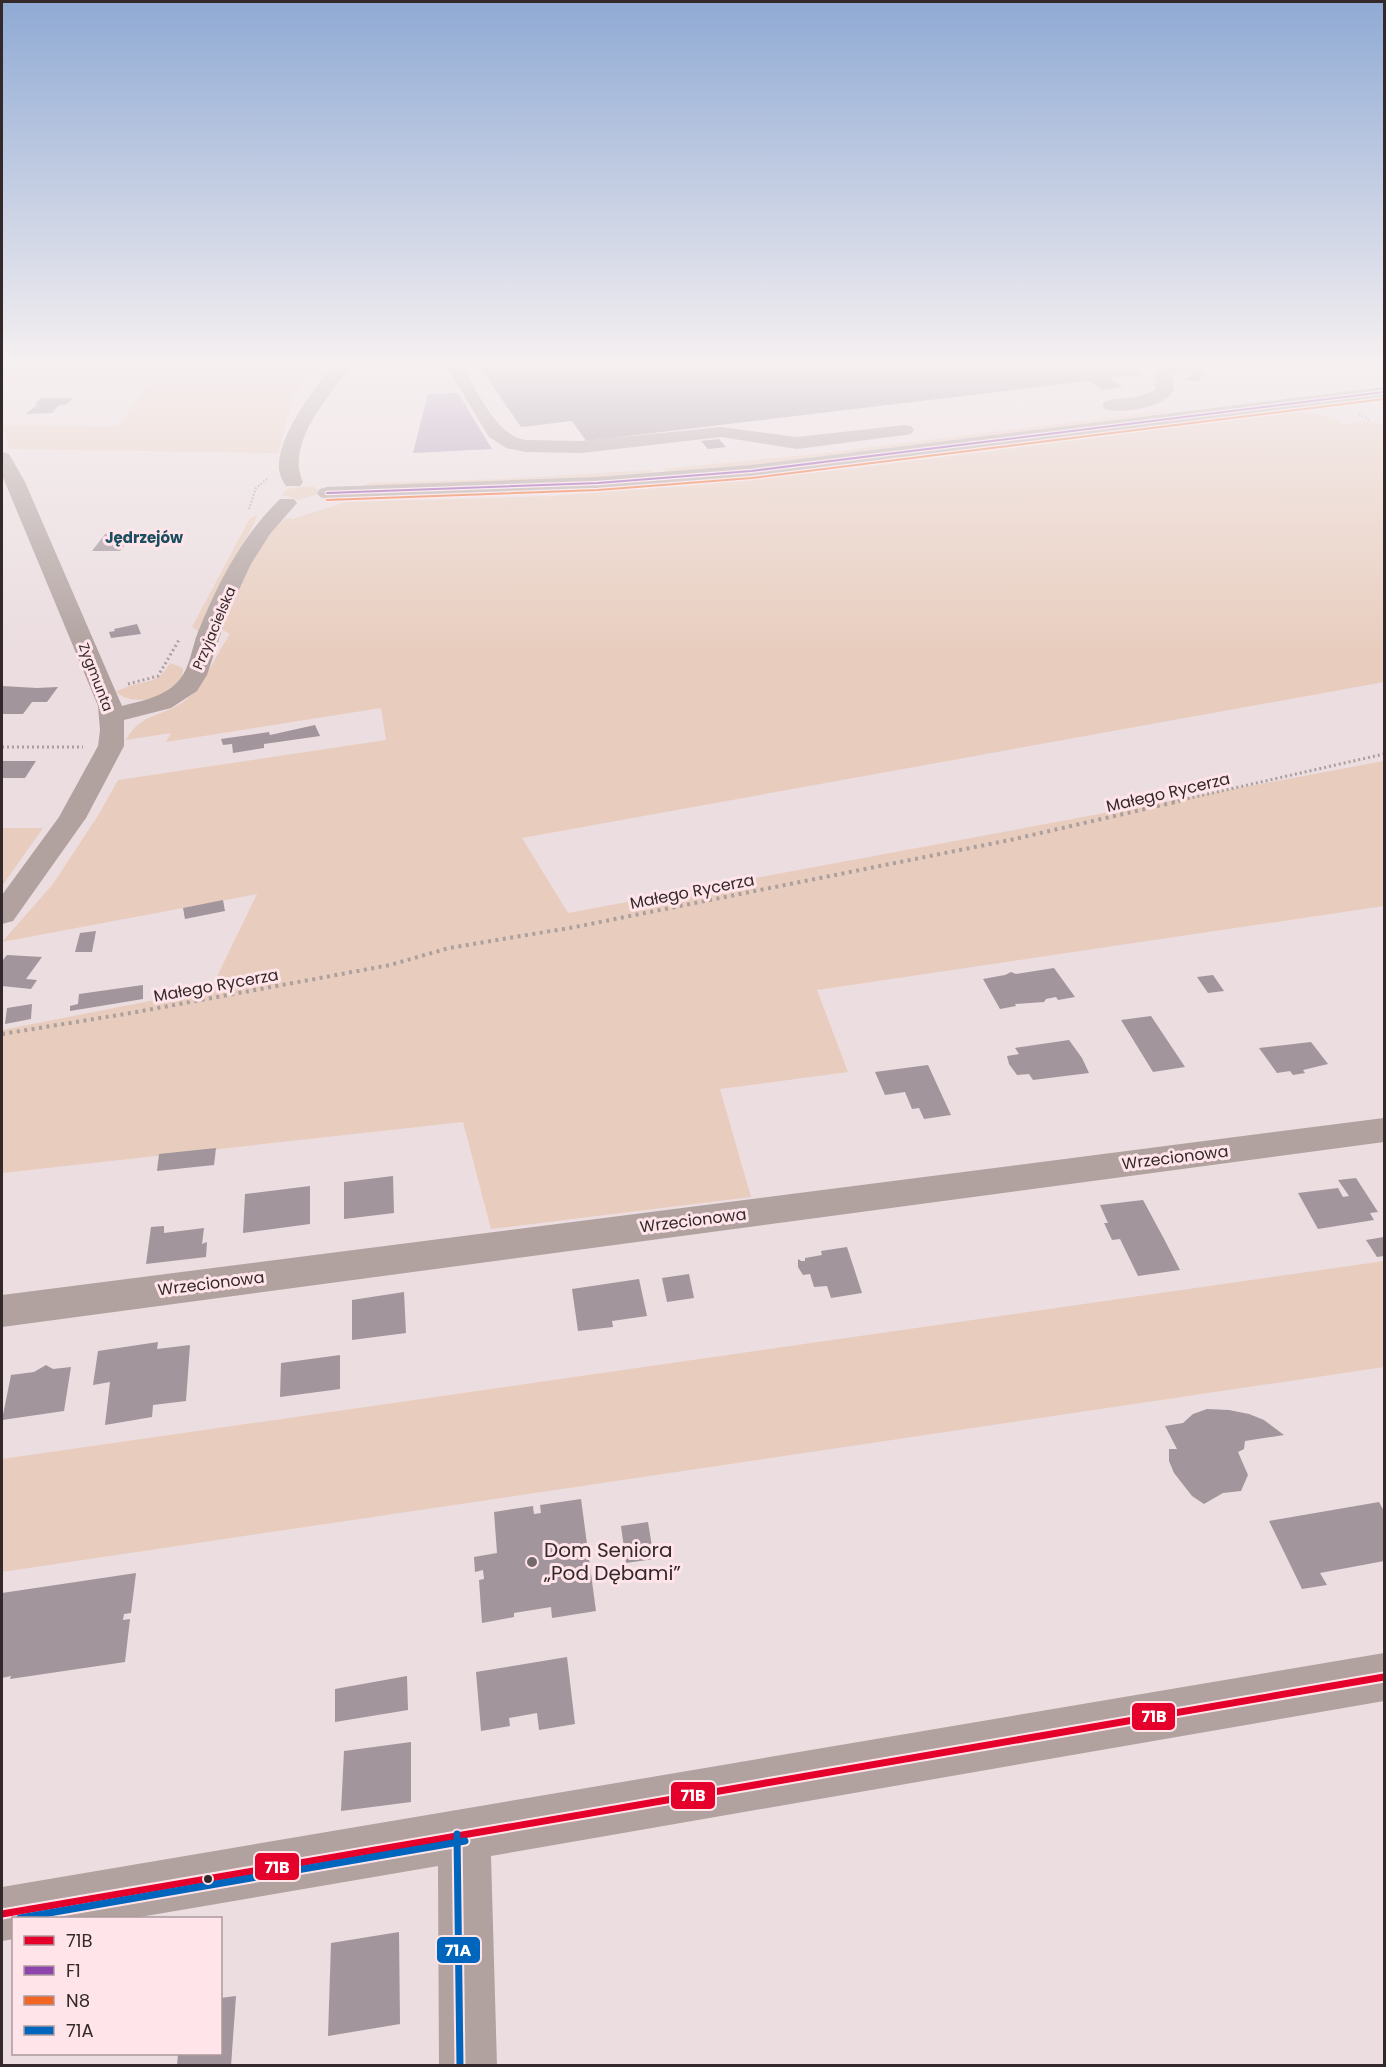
<svg xmlns="http://www.w3.org/2000/svg" width="1386" height="2067" viewBox="0 0 1386 2067" font-family="Poppins,sans-serif">
  <style>
    .green { fill: #e8cdbe }
    .water { fill: #ab9ab6 }
    .building { fill: #a2959c }
    .lines { fill: none; stroke-linecap: round; stroke-linejoin: round }
    .path-far2 { stroke: #aca09f; stroke-width: 2; stroke-dasharray: 1.5 2; stroke-linecap: butt }
    .path-far1 { stroke: #aca09f; stroke-width: 3; stroke-dasharray: 2 3; stroke-linecap: butt }
    .path { stroke: #aca09f; stroke-width: 4; stroke-dasharray: 3 4.5; stroke-linecap: butt }
    .minor { fill: #b1a2a0; fill-rule: evenodd }
    .bus-1-casing { stroke: #ffe4ea; stroke-width: 11 }
    .bus-2-casing { stroke: #ffe4ea; stroke-width: 4.5 }
    .bus-3-casing { stroke: #ffe4ea; stroke-width: 4.5 }
    .bus-4-casing { stroke: #ffe4ea; stroke-width: 11 }
    .bus-1 { stroke: #e4002b; stroke-width: 7 }
    .bus-2 { stroke: #8e44ad; stroke-width: 2 }
    .bus-3 { stroke: #f26522; stroke-width: 2 }
    .bus-4 { stroke: #0065bd; stroke-width: 7 }
    .poi-dot { fill: #73686a; stroke: #ffe4ea; stroke-width: 2 }
    .bus-dot { fill: #33292b; stroke: #ffe4ea; stroke-width: 2 }
    .labels { text-anchor: middle; stroke-width: 6; stroke-linejoin: round; paint-order: stroke }
    .far-street-label { font-size: 14px; fill: #33292b; stroke: #ffe4ea }
    .far-neighbourhood-label { font-size: 15px; font-weight: bold; fill: #1a4e5e; stroke: #ffe4ea }
    .street-label { font-size: 16px; fill: #33292b; stroke: #ffe4ea }
    .near-poi-label { font-size: 20px; fill: #33292b; stroke: #ffe4ea; text-anchor: start }
    .line-badge { stroke: #ffe4ea; stroke-width: 2 }
    .badge-label { font-size: 16px; text-anchor: middle; font-weight: bold; fill: #fff }
  </style>
  <rect width="100%" height="100%" fill="#ebdde0"/>
  <!-- green -->
  <g class="green">
    <path d="M2,362H323L295,391L278,453L9,449L2,425L118,426L149,383L2,384Z"/>
    <path d="M1282,410L1278,412L810,472L553,493Z"/>
    <path d="M1160,411L1164,413L829,459L666,473L664,469L815,454Z"/>
    <path d="M1296,412L1331,417L1343,424L1375,421L1384,426V682L522,838L568,913L1384,761V906L817,990L848,1072L720,1089L751,1197L491,1229L463,1122L2,1173V1030L211,989L257,894L2,942L53,884L99,814L118,780L386,740L381,708L166,742L171,733L126,740C141,712 164,717 186,700C204,685 217,653 230,634L221,629L258,549L268,533L286,518L292,519L346,502L553,496L708,484L849,469Z"/>
    <path d="M651,470L653,474L650,476L362,487L370,483L503,479Z"/>
    <path d="M304,486L314,487L319,491L318,494L299,500L282,495L287,489Z"/>
    <path d="M258,515L199,632L192,627L250,518Z"/>
    <path d="M170,663L183,668C186,694 132,711 116,691C122,690 125,687 130,686C151,679 157,684 170,663Z"/>
    <path d="M2,828H43L2,886Z"/>
    <path d="M1384,1261V1367L2,1572V1459Z"/>
  </g>
  <!-- water -->
  <path class="water" d="M458,393L492,449L413,453L428,394Z"/>
  <!-- building -->
  <g class="building">
    <path d="M476,362H1121L1142,374L1109,378L1123,387L1102,390L1089,381L586,441L572,421L521,427Z"/>
    <path d="M1192,372L1204,373L1198,381L1186,380Z"/>
    <path d="M41,398H73L67,404L58,406L52,413L26,414L38,404H35Z"/>
    <path d="M719,439L726,447L708,449L701,441Z"/>
    <path d="M105,534L132,535L120,551H92Z"/>
    <path d="M137,624L141,634L111,638L109,632L115,631L114,629Z"/>
    <path d="M2,686L37,688L58,687L47,702H32L23,714H2Z"/>
    <path d="M315,725L320,736L264,744V748L233,753L232,744L223,745L221,739L269,732L270,735Z"/>
    <path d="M2,761H36L25,778H2Z"/>
    <path d="M223,900L225,911L185,919L183,908Z"/>
    <path d="M96,931L92,952H75L80,933Z"/>
    <path d="M7,955L42,957L26,979L37,980L31,989L2,986V961Z"/>
    <path d="M1054,968L1075,997L1058,1000L1056,997L1046,999L1044,1002L1015,1004L1016,1006L1000,1009L983,979L1005,975L1011,972L1016,974Z"/>
    <path d="M1213,975L1224,991L1208,993L1197,977Z"/>
    <path d="M143,985V999L70,1011V1006L78,1004L79,994Z"/>
    <path d="M32,1004L31,1019L5,1024L7,1008Z"/>
    <path d="M1151,1016L1185,1067L1153,1072L1121,1020Z"/>
    <path d="M1069,1040L1082,1058L1089,1073L1033,1080L1029,1074L1017,1075L1009,1064L1007,1056L1019,1054L1015,1048Z"/>
    <path d="M1311,1042L1328,1064L1303,1070L1305,1073L1293,1075L1290,1071L1277,1073L1259,1048Z"/>
    <path d="M928,1065L951,1115L924,1119L919,1108L912,1109L905,1092L885,1095L875,1072Z"/>
    <path d="M216,1148L214,1165L157,1171L159,1154Z"/>
    <path d="M393,1176L394,1213L344,1219V1182Z"/>
    <path d="M1356,1178L1378,1212L1370,1213L1374,1220L1318,1229L1298,1193L1338,1188L1343,1197L1349,1196L1338,1180Z"/>
    <path d="M310,1186V1224L243,1233L245,1194Z"/>
    <path d="M1143,1200L1163,1237L1180,1270L1138,1276L1120,1239L1112,1240L1104,1223H1108L1100,1205Z"/>
    <path d="M164,1226V1233L204,1228L202,1244L207,1242L206,1257L146,1264L151,1227Z"/>
    <path d="M1384,1237V1256L1377,1257L1366,1240Z"/>
    <path d="M847,1247L862,1293L831,1298L827,1286L814,1287L810,1274L803,1275L798,1267V1259L801,1261H805V1258L822,1255L821,1251Z"/>
    <path d="M689,1274L694,1298L667,1302L662,1278Z"/>
    <path d="M639,1279L647,1316L612,1321L613,1327L578,1331L572,1289Z"/>
    <path d="M404,1292L406,1333L352,1340V1300Z"/>
    <path d="M158,1342L157,1349L190,1345L186,1401L153,1405L152,1417L105,1425L110,1382L93,1385L98,1351Z"/>
    <path d="M340,1355V1389L280,1397L281,1363Z"/>
    <path d="M46,1365L53,1369L71,1367L64,1411L2,1420L11,1375L34,1372Z"/>
    <path d="M1207,1409L1229,1410L1249,1414L1264,1420L1284,1435L1245,1441L1244,1449L1238,1452L1248,1475L1241,1491L1223,1493L1204,1504L1192,1496L1174,1473L1169,1461V1449H1177L1165,1426L1183,1423L1193,1414Z"/>
    <path d="M581,1499L596,1611L552,1618L551,1607L514,1613V1617L482,1623L479,1580L484,1579L483,1570L475,1572L474,1557L497,1553L494,1512L533,1506L534,1514L541,1513L540,1505Z"/>
    <path d="M1379,1502L1384,1511V1561L1320,1573L1327,1585L1302,1589L1269,1521Z"/>
    <path d="M648,1522L654,1559L626,1563L621,1526Z"/>
    <path d="M136,1573L131,1613L124,1614L123,1620L130,1619L125,1662L10,1679L11,1676L2,1678V1593Z"/>
    <path d="M567,1657L575,1724L539,1730L537,1713L509,1718L510,1726L481,1731L476,1672Z"/>
    <path d="M407,1676L408,1710L335,1722V1689Z"/>
    <path d="M411,1742V1802L341,1811L344,1751Z"/>
    <path d="M399,1932L400,2024L328,2036L331,1943Z"/>
    <path d="M236,1996L231,2066H177L178,2054H220V1998Z"/>
  </g>
  <g class="lines">
    <!-- path-far2 -->
    <g class="path-far2">
      <path d="M1359,414L1369,420"/>
      <path d="M249,509L256,488L267,479"/>
    </g>
    <!-- path-far1 -->
    <g class="path-far1">
      <path d="M128,684L158,676L179,640"/>
      <path d="M2,747H83"/>
      <path d="M1173,802L1384,754"/>
    </g>
    <!-- path -->
    <path class="path" d="M2,1034L131,1013L390,965L449,948L575,927L1010,840L1180,801"/>
    <!-- minor -->
    <g class="minor">
      <path d="M337,362H354C332,393 285,441 303,482L300,486H286C282,480 278,472 279,464C280,433 316,384 337,362Z"/>
      <path d="M446,362H462V366C477,390 496,436 526,440L582,441L721,427L797,437L905,425L911,426L914,430L911,434L905,435L797,449L721,437L582,453L526,452L506,448L489,437L446,366Z"/>
      <path d="M1185,362H1226L1218,367L1172,374L1174,391C1161,408 1124,414 1105,409L1102,405L1105,401C1123,397 1140,400 1156,389L1155,372L1157,368Z"/>
      <path d="M1384,387V397L751,477L598,489L327,499L320,497L317,493L320,489L327,487L598,477L751,465Z"/>
      <path d="M2,452L9,454L25,482L122,706C142,701 167,696 180,679C190,667 192,647 198,632C218,583 242,536 280,499H294L297,503L270,534L251,564L226,618L207,675L197,691L171,708L124,720V746L86,818L13,921L2,924V895L59,817L98,746L100,730L98,706L2,475Z"/>
      <path d="M1384,1118V1142L2,1327V1295Z"/>
      <path d="M1384,1653V1701L491,1856L497,2066H439L438,1866L134,1918H14V1939L2,1941V1887Z"/>
    </g>
    <!-- bus-1 casing -->
    <g class="bus-1-casing">
      <path id="bus-1" d="M2,1914L1384,1677"/>
    </g>
    <!-- bus-2 casing -->
    <g class="bus-2-casing">
      <path id="bus-2" d="M327,493L598,483L751,471L1384,392"/>
    </g>
    <!-- bus-3 casing -->
    <g class="bus-3-casing">
      <path id="bus-3" d="M327,500L598,490L752,478L1384,399"/>
    </g>
    <!-- bus-4 casing -->
    <g class="bus-4-casing">
      <g id="bus-4">
        <path d="M457,1834L460,2066"/>
        <path d="M20,1918L465,1841"/>
      </g>
    </g>
    <!-- bus-1 -->
    <use href="#bus-1" class="bus-1"/>
    <!-- bus-2 -->
    <use href="#bus-2" class="bus-2"/>
    <!-- bus-3 -->
    <use href="#bus-3" class="bus-3"/>
    <!-- bus-4 -->
    <use href="#bus-4" class="bus-4"/>
  </g>
  <!-- sky -->
  <linearGradient id="sky" x2="0" y2="1"><stop stop-color="#8faad4"/><stop offset="0.56" stop-color="#f6f0f1"/><stop offset="1" stop-color="#f6f0f1" stop-opacity="0"/></linearGradient>
  <rect width="1386" height="651" fill="url(#sky)"/>
  <!-- markers -->
  <circle class="poi-dot" cx="532" cy="1562" r="6"/>
  <circle class="bus-dot" cx="208" cy="1879" r="5"/>
  <g class="labels">
    <!-- far-street labels -->
    <g class="far-street-label">
      <text transform="translate(214 628) rotate(-67)" y="5">Przyjacielska</text>
      <text transform="translate(96 677) rotate(69)" y="5">Zygmunta</text>
    </g>
    <!-- far-neighbourhood labels -->
    <g class="far-neighbourhood-label">
      <text x="144" y="543">Jędrzejów</text>
    </g>
    <!-- street labels -->
    <g class="street-label">
      <text transform="translate(1168 792) rotate(-13)" y="6">Małego Rycerza</text>
      <text transform="translate(692 891) rotate(-11)" y="6">Małego Rycerza</text>
      <text transform="translate(216 985) rotate(-10)" y="6">Małego Rycerza</text>
      <text transform="translate(1175 1157) rotate(-7)" y="6">Wrzecionowa</text>
      <text transform="translate(693 1220) rotate(-7)" y="6">Wrzecionowa</text>
      <text transform="translate(211 1283) rotate(-7)" y="6">Wrzecionowa</text>
    </g>
    <!-- near-poi labels -->
    <g class="near-poi-label">
      <text x="544" y="1557">Dom Seniora<tspan x="544" dy="23">„Pod Dębami”</tspan></text>
    </g>
  </g>
  <g class="line-badge">
    <rect x="1131" y="1702" width="45" height="29" rx="6" fill="#e4002b"/>
    <rect x="670" y="1781" width="46" height="29" rx="6" fill="#e4002b"/>
    <rect x="254" y="1852" width="46" height="29" rx="6" fill="#e4002b"/>
    <rect x="436" y="1936" width="45" height="28" rx="6" fill="#0065bd"/>
  </g>
  <g class="badge-label">
    <text x="1154" y="1722">71B</text>
    <text x="693" y="1801">71B</text>
    <text x="277" y="1873">71B</text>
    <text x="458" y="1956">71A</text>
  </g>
  <!-- border -->
  <rect width="1386" height="2067" fill="none" stroke="#33292b" stroke-width="6"/>
  <!-- legend -->
  <rect x="12" y="1917" width="210" height="138" fill="#ffe4ea" stroke="#ad999e" stroke-width="1.5"/>
  <rect x="24" y="1936" width="30" height="9" fill="#e4002b" stroke="#ad999e" stroke-width="1.5"/>
  <text x="66" y="1947" font-size="18" fill="#33292b">71B</text>
  <rect x="24" y="1966" width="30" height="9" fill="#8e44ad" stroke="#ad999e" stroke-width="1.5"/>
  <text x="66" y="1977" font-size="18" fill="#33292b">F1</text>
  <rect x="24" y="1996" width="30" height="9" fill="#f26522" stroke="#ad999e" stroke-width="1.5"/>
  <text x="66" y="2007" font-size="18" fill="#33292b">N8</text>
  <rect x="24" y="2026" width="30" height="9" fill="#0065bd" stroke="#ad999e" stroke-width="1.5"/>
  <text x="66" y="2037" font-size="18" fill="#33292b">71A</text>
</svg>
